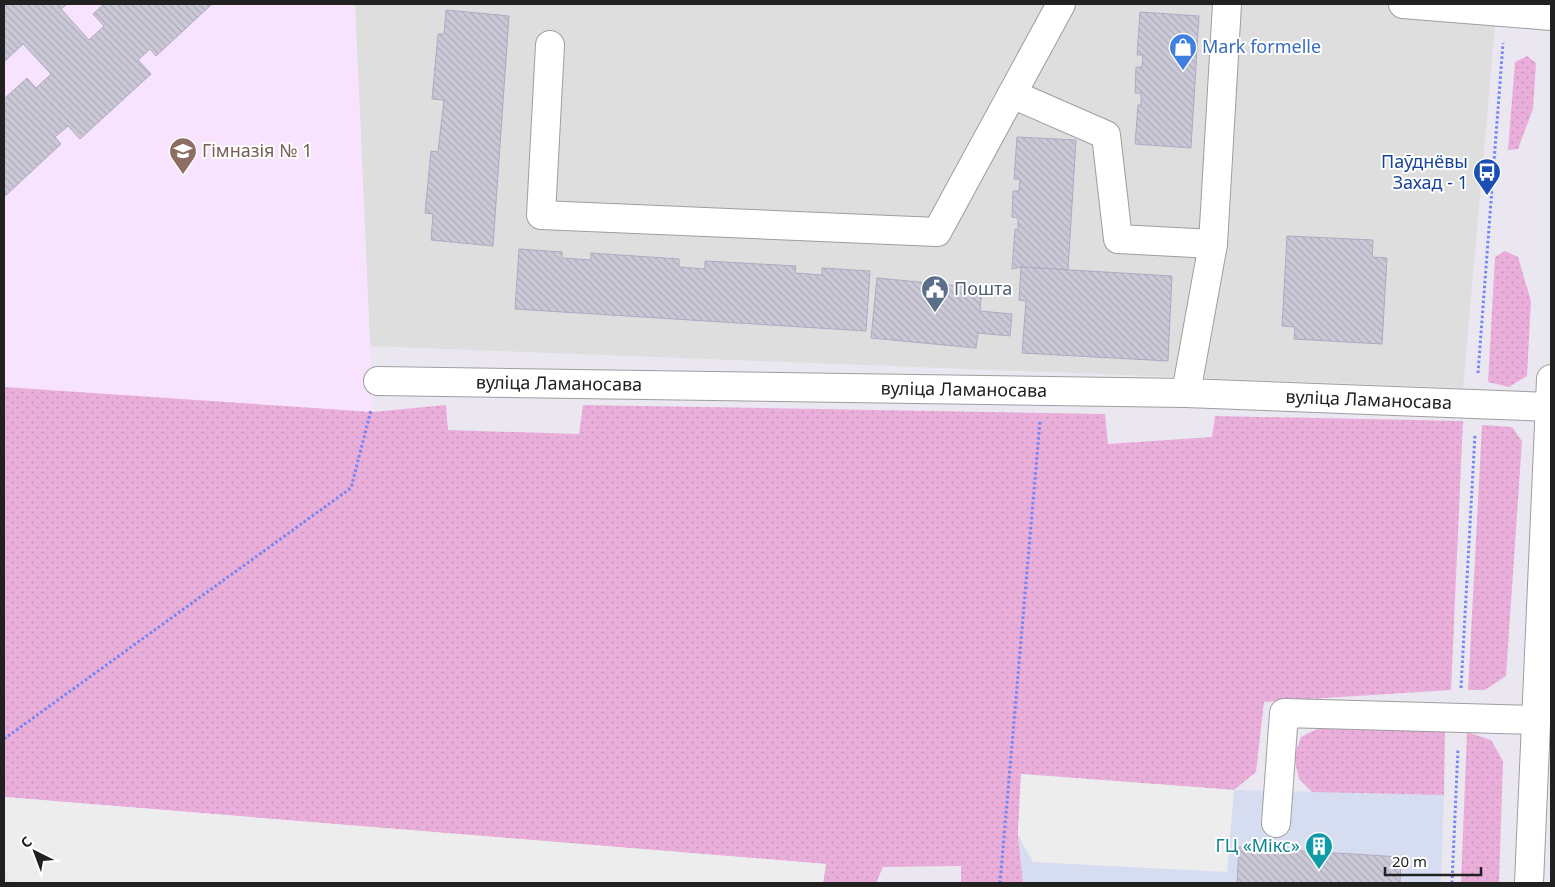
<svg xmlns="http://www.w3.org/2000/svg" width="1555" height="887" viewBox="0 0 1555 887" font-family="'Noto Sans',sans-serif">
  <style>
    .residential { fill: #dededf }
    .commercial { fill: #d7ddf1 }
    .education { fill: #f8e3fe }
    .grass { fill: url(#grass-dots) }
    .parking { fill: #ededed }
    .building { fill: url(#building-back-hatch); stroke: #afaac2 }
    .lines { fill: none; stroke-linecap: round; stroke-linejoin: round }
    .minor-casing { stroke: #9e9e9e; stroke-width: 30 }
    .path { stroke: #7285f7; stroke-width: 3; stroke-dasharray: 2.5 2.5; stroke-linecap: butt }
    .minor { stroke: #fff; stroke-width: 28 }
    .labels { text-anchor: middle; stroke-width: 4; stroke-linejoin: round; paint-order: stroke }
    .shop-label { font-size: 18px; fill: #366cbe; stroke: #fff; text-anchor: start }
    .education-label { font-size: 18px; fill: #785e54; stroke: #fff; text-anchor: start }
    .transit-label { font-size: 18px; fill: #164399; stroke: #fff; text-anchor: end }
    .service-label { font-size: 18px; fill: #4e5e75; stroke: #fff; text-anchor: start }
    .street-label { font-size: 18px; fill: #212121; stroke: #fff }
    .culture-label { font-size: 18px; fill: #0d838f; stroke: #fff; text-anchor: end }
  </style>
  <defs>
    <pattern id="grass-dots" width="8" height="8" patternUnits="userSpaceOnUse" patternTransform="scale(1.25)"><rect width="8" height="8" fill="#e9afda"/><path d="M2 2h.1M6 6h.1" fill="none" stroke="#c896bb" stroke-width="1.8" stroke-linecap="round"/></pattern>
    <pattern id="building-back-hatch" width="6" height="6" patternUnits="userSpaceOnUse" patternTransform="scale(1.25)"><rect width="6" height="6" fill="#cbc8d7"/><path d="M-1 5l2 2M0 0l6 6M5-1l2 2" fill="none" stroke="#aeacb8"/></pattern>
  </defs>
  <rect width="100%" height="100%" fill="#ebe7f1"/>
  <!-- residential -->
  <path class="residential" d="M355,4H1497L1463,388L370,346Z"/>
  <!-- commercial -->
  <path class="commercial" d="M1021,774L1234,790L1444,795L1441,883H1023L1018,835Z"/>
  <!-- education -->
  <path class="education" d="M4,4H355L373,412L4,396Z"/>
  <!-- grass -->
  <g class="grass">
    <path d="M1527,56L1536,63L1533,109L1518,149L1508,150L1515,62Z"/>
    <path d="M1505,251L1518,257L1531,301L1527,376L1509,387L1488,382L1495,257Z"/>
    <path d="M4,387L373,412L446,405L448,430L579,434L583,405L1105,414L1108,444L1212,437L1215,416L1463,421L1451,690L1264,702L1256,772L1234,790L1021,774L1018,835L1023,883H961V866L883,867L876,883H823L825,864L4,797Z"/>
    <path d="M1482,425L1512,427L1522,441L1506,676L1485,690H1468Z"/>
    <path d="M1319,728L1445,730L1444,795L1312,792L1299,779L1294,757L1301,737Z"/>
    <path d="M1467,732L1491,740L1503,761L1499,883H1461Z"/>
  </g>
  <!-- parking -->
  <g class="parking">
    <path d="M1021,774L1234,790L1227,872L1033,862L1018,835Z"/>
    <path d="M4,797L826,864L823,883H13L4,869Z"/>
  </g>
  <!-- building -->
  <g class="building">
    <path d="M4,4H67L61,9L89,40L104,26L93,14L104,4H212L156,56L150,49L138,60L151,74L80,139L68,126L55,137L61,144L4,197V99L27,78L36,88L51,74L23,44L4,62Z"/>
    <path d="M446,10L509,16L493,246L431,240L433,214L425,213L431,151L438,152L444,100L432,99L438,34H444Z"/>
    <path d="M1140,12L1199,16L1191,148L1135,144L1138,105H1141V93H1135L1136,67H1142L1143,55H1137Z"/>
    <path d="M1017,137L1076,140L1068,270L1021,267L1012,269L1015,229L1018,230V218L1012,217L1013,191H1019L1020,179H1014Z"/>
    <path d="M1287,236L1373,240L1372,257L1387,258L1382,344L1294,339L1295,327L1282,326Z"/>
    <path d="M519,249L562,252V258L591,260V253L679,259V267L705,269V261L796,266L795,273L822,275V268L870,271L866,331L515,309Z"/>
    <path d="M1021,267L1172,276L1168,361L1022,353L1026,301L1019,300Z"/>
    <path d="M877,278L982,288L980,311L1012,314L1010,336L978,333L976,348L871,338Z"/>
    <path d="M1239,847L1401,857L1400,883H1237Z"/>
  </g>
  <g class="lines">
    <!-- minor casing -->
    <g class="minor-casing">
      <g id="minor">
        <path d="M1403,4L1551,16"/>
        <path d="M550,45L541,215L937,232L1061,4"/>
        <path d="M1012,94L1106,135L1118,239L1213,244"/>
        <path id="s1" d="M378,381L1186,393L1550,407"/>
        <path d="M1186,393L1213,244L1227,4"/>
        <path d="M1276,823L1284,713L1536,720"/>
        <path d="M1529,883L1551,379"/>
      </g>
    </g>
    <!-- path -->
    <g class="path">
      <path d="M1478,373L1503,43"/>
      <path d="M1461,688L1475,434"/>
      <path d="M4,739L351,488L371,410"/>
      <path d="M1000,883L1040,421"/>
      <path d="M1452,883L1458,749"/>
    </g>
    <!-- minor -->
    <use href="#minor" class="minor"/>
  </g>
  <!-- icons -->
  <defs>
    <g id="shop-pin" transform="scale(1.4375)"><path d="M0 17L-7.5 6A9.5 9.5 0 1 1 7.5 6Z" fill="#3f7fe0" stroke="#fff"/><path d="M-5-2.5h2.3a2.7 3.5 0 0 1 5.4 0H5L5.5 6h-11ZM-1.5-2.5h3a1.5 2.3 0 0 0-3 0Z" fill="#fff"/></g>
    <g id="school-pin" transform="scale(1.4375)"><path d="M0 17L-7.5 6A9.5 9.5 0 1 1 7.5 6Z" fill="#8d6e63" stroke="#fff"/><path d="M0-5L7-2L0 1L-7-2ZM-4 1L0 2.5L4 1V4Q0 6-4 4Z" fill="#fff"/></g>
    <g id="bus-pin" transform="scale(1.4375)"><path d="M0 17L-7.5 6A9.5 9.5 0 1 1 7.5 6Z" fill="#1a4fb4" stroke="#fff"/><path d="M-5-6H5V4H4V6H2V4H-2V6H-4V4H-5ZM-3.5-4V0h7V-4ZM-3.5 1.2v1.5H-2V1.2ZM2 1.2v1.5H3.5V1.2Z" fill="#fff"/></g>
    <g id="civic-pin" transform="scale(1.4375)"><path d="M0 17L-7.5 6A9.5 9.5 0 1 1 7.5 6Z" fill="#5c6f8a" stroke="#fff"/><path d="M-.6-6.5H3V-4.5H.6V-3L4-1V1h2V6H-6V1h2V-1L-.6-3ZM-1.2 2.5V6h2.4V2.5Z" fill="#fff"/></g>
    <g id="building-pin" transform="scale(1.4375)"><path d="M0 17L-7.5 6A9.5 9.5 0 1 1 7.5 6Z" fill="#0f9aa8" stroke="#fff"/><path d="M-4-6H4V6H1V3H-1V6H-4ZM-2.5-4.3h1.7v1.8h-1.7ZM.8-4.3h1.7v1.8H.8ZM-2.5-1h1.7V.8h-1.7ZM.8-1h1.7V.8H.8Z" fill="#fff"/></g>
  </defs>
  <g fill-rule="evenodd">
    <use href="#shop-pin" x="1183" y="47"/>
    <use href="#school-pin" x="183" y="151"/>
    <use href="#bus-pin" x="1487" y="172"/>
    <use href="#civic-pin" x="935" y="289"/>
    <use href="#building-pin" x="1319" y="846"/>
  </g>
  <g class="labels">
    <!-- shop labels -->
    <g class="shop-label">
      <text x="1202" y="53">Mark formelle</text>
    </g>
    <!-- education labels -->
    <g class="education-label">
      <text x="202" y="157">Гімназія № 1</text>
    </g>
    <!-- transit labels -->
    <g class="transit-label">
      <text x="1468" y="168">Паўднёвы<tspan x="1468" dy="21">Захад - 1</tspan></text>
    </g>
    <!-- service labels -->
    <g class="service-label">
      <text x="954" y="295">Пошта</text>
    </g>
    <!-- street labels -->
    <g class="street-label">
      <text dy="6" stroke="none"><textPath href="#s1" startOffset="181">вуліца Ламаносава</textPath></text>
      <text dy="6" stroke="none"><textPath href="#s1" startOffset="586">вуліца Ламаносава</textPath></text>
      <text dy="6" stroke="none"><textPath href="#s1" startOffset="991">вуліца Ламаносава</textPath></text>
    </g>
    <!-- culture labels -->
    <g class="culture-label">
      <text x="1300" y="852">ГЦ «Мікс»</text>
    </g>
  </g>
  <!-- border -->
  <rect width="1555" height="887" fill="none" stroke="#212121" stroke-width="10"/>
  <!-- north arrow -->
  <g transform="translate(35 852) rotate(318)" stroke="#ffffff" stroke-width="4" paint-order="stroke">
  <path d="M0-4L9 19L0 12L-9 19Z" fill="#212121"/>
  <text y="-8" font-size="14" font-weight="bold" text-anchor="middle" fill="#212121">С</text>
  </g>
  <!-- scale -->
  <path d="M1385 867v8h96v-8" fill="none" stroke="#212121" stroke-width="2.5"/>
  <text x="1392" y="867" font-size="15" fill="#212121" stroke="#ffffff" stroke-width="4" paint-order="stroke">20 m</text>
</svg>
